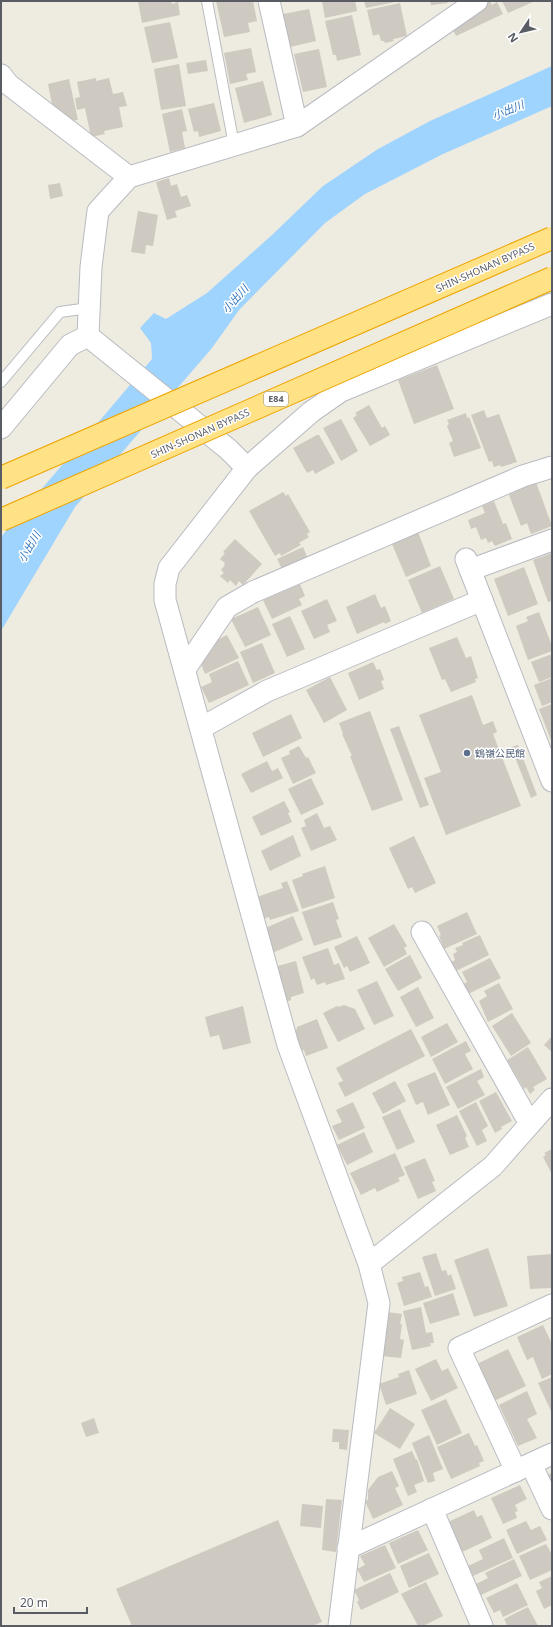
<svg xmlns="http://www.w3.org/2000/svg" width="553" height="1627" viewBox="0 0 553 1627" font-family="'Noto Sans','Noto Sans JP',sans-serif">
  <style>
    .water { fill: #9fd4ff }
    .building { fill: #cec9c1 }
    .lines { fill: none; stroke-linecap: round; stroke-linejoin: round }
    .service-casing { stroke: #b8bbc1; stroke-width: 12 }
    .minor-casing { stroke: #b8bbc1; stroke-width: 23 }
    .service { stroke: #fff; stroke-width: 10 }
    .minor { stroke: #fff; stroke-width: 21 }
    .motorway-bridge-casing { stroke: #eea500; stroke-width: 24; stroke-linecap: butt }
    .motorway-bridge { stroke: #ffe186; stroke-width: 22 }
    .service-dot { fill: #5c6f8a; stroke: #fff; stroke-width: 1.5 }
    .labels { text-anchor: middle; stroke-width: 3; stroke-linejoin: round; paint-order: stroke }
    .shield { fill: #fff; stroke: #8b8e92; stroke-width: 1 }
    .shield-label { font-size: 9px; font-weight: bold; fill: #595d63 }
    .street-label { font-size: 10px; fill: #595d63; stroke: #fff }
    .service-label { font-size: 10px; fill: #4e5e75; stroke: #fff; text-anchor: start }
    .water-label { font-size: 11px; font-style: italic; fill: #3174bc; stroke: #fff }
  </style>
  <rect width="100%" height="100%" fill="#eeebe0"/>
  <!-- water -->
  <path class="water" d="M552,66V106L443,154L365,194L325,223L239,310L212,348L75,507L1,631V537L152,359L151,343L140,328L154,313L166,319L207,293L272,235L323,186L378,149L430,121Z"/>
  <!-- building -->
  <g class="building">
    <path d="M138,1H171L172,4L178,2L180,15L142,23Z"/>
    <path d="M216,1H253L257,21L248,23L250,32L224,37Z"/>
    <path d="M322,1H355L357,11L325,18Z"/>
    <path d="M364,1H395V2L366,8Z"/>
    <path d="M430,1H447L448,3L431,5Z"/>
    <path d="M490,1L492,5L497,2L503,14L456,36L452,27L477,7Z"/>
    <path d="M502,1H535L508,13Z"/>
    <path d="M400,3L407,36L393,39L394,41L385,43L384,41H381L379,34L373,36L367,10Z"/>
    <path d="M309,9L316,41L290,47L283,14Z"/>
    <path d="M352,15L361,55L337,61L336,55H333L325,21Z"/>
    <path d="M170,22L178,58L152,63L144,27Z"/>
    <path d="M251,48L256,72L246,74L248,80L230,84L224,53Z"/>
    <path d="M319,49L327,87L303,92L294,54Z"/>
    <path d="M206,60L208,71L188,74L186,63Z"/>
    <path d="M179,64L186,106L161,110L154,69Z"/>
    <path d="M96,78V81L109,78L113,94L123,92L127,106L119,107L123,127L104,131L105,134L91,137L85,108L77,110L75,98L80,97L77,82Z"/>
    <path d="M69,79L78,120L71,121L53,109L48,84Z"/>
    <path d="M263,81L272,115L244,123L235,88Z"/>
    <path d="M214,103L221,131L199,137L198,131L194,132L188,109Z"/>
    <path d="M182,109L187,131L182,132L185,148L170,152L162,114Z"/>
    <path d="M169,178L171,186L177,184L181,197L187,195L191,206L175,211L177,217L167,220L156,182Z"/>
    <path d="M60,183L63,196L50,199L48,185Z"/>
    <path d="M138,211L158,215L153,246L146,245L145,254L131,252Z"/>
    <path d="M437,365L454,409L414,424L398,380Z"/>
    <path d="M369,405L382,428L385,426L390,435L370,446L353,418L357,415L355,413Z"/>
    <path d="M484,410L487,418L499,414L517,462L501,467L500,465L494,467L492,461L489,462L471,415Z"/>
    <path d="M466,413L467,418L469,417L481,448L454,457L449,443L453,441L447,426L449,424L447,420Z"/>
    <path d="M341,419L358,451L341,461L323,428Z"/>
    <path d="M317,435H319L335,463L315,474L313,470L307,473L293,448Z"/>
    <path d="M536,482L552,526L531,534L527,523L521,526L509,495L517,491L516,489Z"/>
    <path d="M283,492L286,496L288,494L310,532L307,534L309,537L299,543L301,545L281,556L280,553L275,556L249,511Z"/>
    <path d="M494,501L503,524L506,523L512,539L495,546L492,541L488,543L486,538L481,540L476,527L471,529L468,520L485,513L482,506Z"/>
    <path d="M418,532L431,566L406,577L392,544Z"/>
    <path d="M235,539L262,564L243,585L239,581L236,586L230,580L228,583L220,576L224,573L221,570L225,565L224,564L225,563L220,559L225,553L223,552Z"/>
    <path d="M303,547L308,559L283,571L277,559Z"/>
    <path d="M552,553V601L548,602L533,560Z"/>
    <path d="M440,566L454,599L422,613L408,580Z"/>
    <path d="M524,567L538,604L508,616L494,579Z"/>
    <path d="M300,584L305,596L299,599L302,605L272,619L263,600Z"/>
    <path d="M375,594L381,608L385,606L391,621L385,624L384,622L357,634L346,607Z"/>
    <path d="M327,599L337,621L327,625L330,632L314,639L301,611Z"/>
    <path d="M258,607L271,635L245,647L231,619Z"/>
    <path d="M539,612L552,646V651L528,660L516,626L528,621L526,617Z"/>
    <path d="M290,616L305,649L287,657L272,624Z"/>
    <path d="M227,635L239,658L205,674L199,659L209,654L206,648L209,644Z"/>
    <path d="M457,637L466,658L471,656L478,678L475,679L476,682L451,692L445,679L442,680L429,648Z"/>
    <path d="M262,643L275,673L253,683L240,652Z"/>
    <path d="M552,654V677L539,682L531,662Z"/>
    <path d="M238,661L249,685L209,703L201,687L212,682L209,674Z"/>
    <path d="M373,662L377,670L380,669L384,680L381,681L384,689L359,700L348,673Z"/>
    <path d="M330,677L347,710L324,723L306,690Z"/>
    <path d="M552,678V702L542,706L534,685Z"/>
    <path d="M472,695L483,725L493,721L497,732L493,734L521,806L446,835L424,778L441,772L419,715Z"/>
    <path d="M552,704V743L539,709Z"/>
    <path d="M370,711L403,800L372,811L350,756H352L342,734H343L339,723Z"/>
    <path d="M291,714L302,738L263,757L252,733Z"/>
    <path d="M399,726L429,805L420,808L390,729Z"/>
    <path d="M518,745L537,795L531,798L511,747Z"/>
    <path d="M299,746L306,758L308,757L316,773L293,784L281,758L290,754L289,751Z"/>
    <path d="M267,761L272,771L278,768L283,778L251,793L241,774Z"/>
    <path d="M311,778L324,804L301,815L288,789Z"/>
    <path d="M284,801L290,812L288,813L292,822L261,836L252,817Z"/>
    <path d="M317,813L324,828L330,826L337,840L311,851L301,828L306,826L304,820Z"/>
    <path d="M293,835L301,856L270,871L261,851Z"/>
    <path d="M414,836L436,883L415,893L412,887L408,889L389,848Z"/>
    <path d="M325,866L335,898L302,909L292,880L303,876L302,874Z"/>
    <path d="M287,881L299,911L270,920L269,917L262,919L254,898L283,888L281,883Z"/>
    <path d="M333,902L339,919L336,920L342,937L314,946L302,912Z"/>
    <path d="M467,912L477,934L444,949L439,936L441,935L437,926Z"/>
    <path d="M293,916L303,940L270,954L263,929Z"/>
    <path d="M394,924L407,946L404,948L407,954L384,967L368,938Z"/>
    <path d="M480,935L489,955L456,971L451,962L455,960L453,954L457,952L455,948L463,945L462,943Z"/>
    <path d="M357,936L370,963L350,972L347,966L344,968L334,947Z"/>
    <path d="M328,948L334,965L339,963L345,979L326,985L325,982L317,985L314,978L311,980L302,957Z"/>
    <path d="M410,955L422,978L398,991L385,969Z"/>
    <path d="M490,958L501,978L468,994L463,984L467,982L462,972Z"/>
    <path d="M296,961L304,993L291,997V1000L283,1003L274,967Z"/>
    <path d="M377,981L394,1016L374,1025L357,990Z"/>
    <path d="M499,983L513,1009L488,1022L479,1001L487,996L484,991Z"/>
    <path d="M418,987L434,1018L416,1027L400,997Z"/>
    <path d="M344,1005L355,1009L365,1029L338,1042L323,1013L337,1006L338,1007Z"/>
    <path d="M243,1006L251,1043L223,1050L219,1035L210,1037L205,1017Z"/>
    <path d="M512,1013L531,1043L511,1056L492,1026Z"/>
    <path d="M317,1019L328,1048L306,1056L304,1050L300,1051L294,1030L297,1029V1027Z"/>
    <path d="M447,1023L458,1042L431,1057L421,1037Z"/>
    <path d="M411,1029L425,1056L345,1097L338,1083L343,1081L336,1068Z"/>
    <path d="M552,1036V1052L544,1045Z"/>
    <path d="M466,1041L471,1051L465,1054L473,1069L445,1084L432,1059Z"/>
    <path d="M528,1047L547,1079L533,1087L535,1090L530,1094L526,1087L524,1089L507,1060Z"/>
    <path d="M481,1069L484,1077L477,1081L485,1095L458,1109L446,1087Z"/>
    <path d="M435,1072L450,1105L428,1115L423,1102L416,1105L407,1084Z"/>
    <path d="M395,1081L406,1101L383,1114L372,1093Z"/>
    <path d="M496,1092L512,1121L501,1127L502,1129L495,1133L479,1101Z"/>
    <path d="M353,1102L365,1128L339,1140L332,1126L342,1122L336,1110Z"/>
    <path d="M476,1102L488,1126L482,1130L487,1141L477,1146L459,1111Z"/>
    <path d="M400,1109L415,1142L397,1150L382,1117Z"/>
    <path d="M457,1115L467,1136L465,1138L469,1147L450,1155L436,1125Z"/>
    <path d="M364,1132L373,1152L347,1165L337,1145Z"/>
    <path d="M552,1149V1174L543,1157L546,1155L544,1153Z"/>
    <path d="M395,1153L405,1175L398,1178L400,1181L377,1192L375,1188L361,1195L350,1173Z"/>
    <path d="M425,1158L435,1181L432,1182L436,1191L418,1199L404,1167Z"/>
    <path d="M488,1248L508,1306L474,1317L454,1260Z"/>
    <path d="M436,1253L442,1271L446,1270L448,1276L451,1274L456,1289L435,1296L422,1257Z"/>
    <path d="M552,1254V1288L530,1289L527,1256Z"/>
    <path d="M420,1272L425,1287L428,1286L432,1297L404,1306L397,1283L403,1281L402,1277Z"/>
    <path d="M453,1293L460,1315L430,1324L423,1303Z"/>
    <path d="M421,1307L426,1333L432,1332L434,1343H430L431,1346L412,1350L403,1311Z"/>
    <path d="M387,1312L402,1314L400,1324H402L400,1339L404,1340L401,1358L381,1356Z"/>
    <path d="M543,1325L552,1344V1374L542,1379L533,1357L527,1360L517,1337Z"/>
    <path d="M508,1349L526,1386L494,1401L477,1364Z"/>
    <path d="M436,1359L442,1371L448,1368L458,1388L431,1401L415,1369Z"/>
    <path d="M409,1370L417,1394L386,1405L379,1384L399,1377L398,1374Z"/>
    <path d="M552,1377V1413L538,1383Z"/>
    <path d="M527,1391L537,1414L527,1419L537,1438L518,1446L499,1405Z"/>
    <path d="M446,1399L462,1433L437,1445L421,1410Z"/>
    <path d="M390,1408L415,1424L400,1449L374,1433Z"/>
    <path d="M94,1418L99,1433L86,1437L81,1423Z"/>
    <path d="M333,1429L349,1430L347,1450L339,1449V1442H332Z"/>
    <path d="M469,1433L475,1446L477,1445L484,1461L479,1463L480,1466L451,1479L437,1447Z"/>
    <path d="M429,1435L443,1469L433,1473L435,1481L428,1483L412,1443Z"/>
    <path d="M412,1451L416,1460L417,1459L424,1481L414,1485L417,1492L408,1496L393,1459Z"/>
    <path d="M392,1471L399,1486L395,1488L403,1505L373,1519L365,1501L368,1500V1490L378,1477Z"/>
    <path d="M552,1473V1486L547,1475Z"/>
    <path d="M520,1485L527,1499L515,1505L518,1511L515,1512L517,1518L503,1524L491,1498Z"/>
    <path d="M326,1499L342,1500L336,1552L322,1550Z"/>
    <path d="M302,1504L323,1506L321,1528L300,1526Z"/>
    <path d="M474,1510L477,1517L482,1515L492,1538L462,1552L448,1522Z"/>
    <path d="M278,1520L322,1622L312,1626H132L116,1589Z"/>
    <path d="M526,1521L531,1530L540,1526L547,1540L517,1554L506,1530Z"/>
    <path d="M418,1530L428,1550L398,1564L389,1543Z"/>
    <path d="M504,1538L513,1558L473,1576L468,1566L483,1559L479,1550Z"/>
    <path d="M546,1544L552,1555V1570L530,1580L519,1556Z"/>
    <path d="M385,1545L396,1568L364,1582L357,1569L365,1565L360,1556Z"/>
    <path d="M429,1553L439,1574L409,1588L400,1566Z"/>
    <path d="M514,1559L522,1576L481,1595L476,1584L488,1578L485,1573Z"/>
    <path d="M390,1573L399,1592L361,1610L357,1602L359,1600L354,1590Z"/>
    <path d="M552,1576V1605L544,1609L536,1591L542,1588L539,1582Z"/>
    <path d="M426,1582L443,1616L423,1626H418L401,1594Z"/>
    <path d="M517,1583L528,1605L503,1617L500,1610L494,1613L486,1598Z"/>
    <path d="M528,1607L538,1626H504L507,1625L504,1619Z"/>
  </g>
  <g class="lines">
    <!-- service casing -->
    <g class="service-casing">
      <g id="service">
        <path d="M207,1L234,145"/>
        <path d="M1,382L60,312L89,308"/>
      </g>
    </g>
    <!-- minor casing -->
    <g class="minor-casing">
      <g id="minor">
        <path d="M269,1L297,126"/>
        <path d="M1,75L8,84L129,177"/>
        <path d="M88,336L91,267L98,211L129,177L297,126L477,1"/>
        <path d="M1,428L70,345L88,336L228,449L247,468L311,412L341,391L552,304"/>
        <path d="M247,468L169,568L165,584V600L288,1045L369,1264L379,1303L339,1626"/>
        <path d="M466,559L552,781"/>
        <path d="M470,570L552,540"/>
        <path d="M185,669L227,607L253,592L523,476L552,467"/>
        <path d="M201,728L267,691L482,600"/>
        <path d="M422,932L530,1124"/>
        <path d="M369,1264L493,1166L552,1099"/>
        <path d="M531,1464L552,1509"/>
        <path d="M516,1471L459,1348L552,1305"/>
        <path d="M432,1509L482,1626"/>
        <path d="M348,1548L552,1454"/>
      </g>
    </g>
    <!-- service -->
    <use href="#service" class="service"/>
    <!-- minor -->
    <use href="#minor" class="minor"/>
    <!-- motorway-bridge casing -->
    <g class="motorway-bridge-casing">
      <g id="motorway-bridge">
        <path d="M1,478L552,238"/>
        <path d="M1,520L552,278"/>
      </g>
    </g>
    <!-- motorway-bridge -->
    <use href="#motorway-bridge" class="motorway-bridge"/>
  </g>
  <!-- markers -->
  <circle class="service-dot" cx="467" cy="753" r="4"/>
  <g class="labels">
    <!-- shield labels -->
    <rect class="shield" x="264" y="392" width="24" height="14" rx="3"/>
    <g class="shield-label">
      <text x="276" y="402">E84</text>
    </g>
    <!-- street labels -->
    <g class="street-label">
      <text transform="translate(485 267) rotate(-24)" y="4">SHIN-SHONAN BYPASS</text>
      <text transform="translate(200 433) rotate(-24)" y="4">SHIN-SHONAN BYPASS</text>
    </g>
    <!-- service labels -->
    <g class="service-label">
      <text x="475" y="757">鶴嶺公民館</text>
    </g>
    <!-- water labels -->
    <g class="water-label">
      <text transform="translate(508 110) rotate(-22)" y="4">小出川</text>
      <text transform="translate(235 299) rotate(-49)" y="4">小出川</text>
      <text transform="translate(29 547) rotate(-59)" y="4">小出川</text>
    </g>
  </g>
  <!-- border -->
  <rect width="553" height="1627" fill="none" stroke="#595d63" stroke-width="4"/>
  <!-- north arrow -->
  <g transform="translate(521 32) rotate(235)" stroke="#ffffff" stroke-width="3" paint-order="stroke">
  <path d="M0-3L7 15L0 10L-7 15Z" fill="#595d63"/>
  <text y="-6" font-size="11" font-weight="bold" text-anchor="middle" fill="#595d63">N</text>
  </g>
  <!-- scale -->
  <path d="M14 1607v6h73v-6" fill="none" stroke="#595d63" stroke-width="2"/>
  <text x="20" y="1607" font-size="12" fill="#595d63" stroke="#ffffff" stroke-width="3" paint-order="stroke">20 m</text>
</svg>
